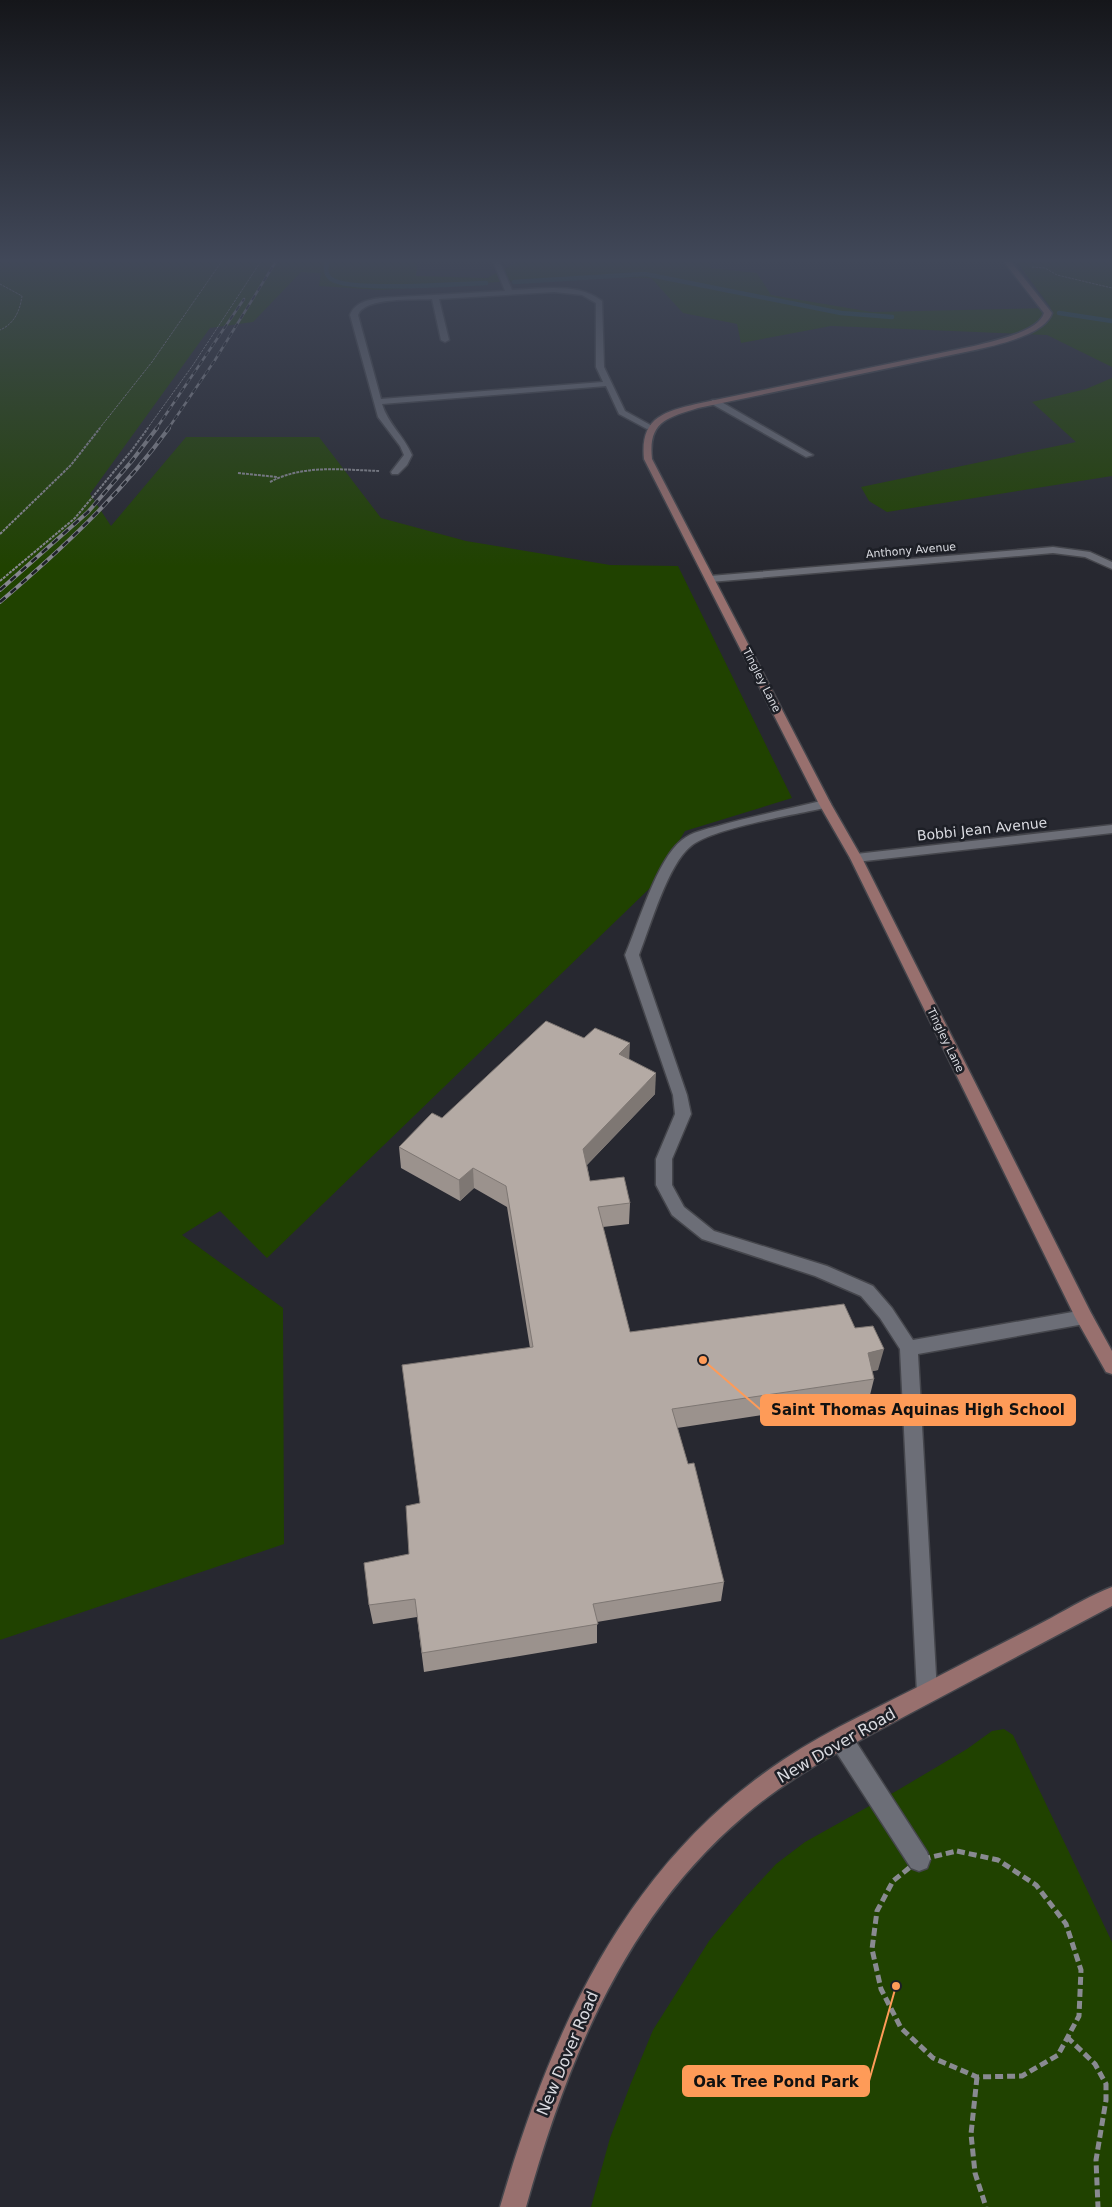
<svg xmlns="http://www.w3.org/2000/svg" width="1112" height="2207" viewBox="0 0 1112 2207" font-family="'DejaVu Sans',sans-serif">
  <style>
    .green { fill: #204200 }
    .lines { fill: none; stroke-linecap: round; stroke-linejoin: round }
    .stream { stroke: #1b4a4a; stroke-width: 4.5 }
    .lane-casing { stroke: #45464c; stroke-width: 3 }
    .street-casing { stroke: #45464c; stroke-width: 3 }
    .secondary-casing { stroke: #45464c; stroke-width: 3 }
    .path-far2 { stroke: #898a91; stroke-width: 1; stroke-dasharray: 2.5 1; stroke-linecap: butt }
    .path-far1 { stroke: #898a91; stroke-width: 2; stroke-dasharray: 3 1; stroke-linecap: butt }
    .path { stroke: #898a91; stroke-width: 5; stroke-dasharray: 8 4; stroke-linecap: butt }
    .lane { fill: #6c6e77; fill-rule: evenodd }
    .street { fill: #6c6e77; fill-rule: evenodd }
    .secondary { fill: #98706e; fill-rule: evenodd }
    .rail-far1-casing { stroke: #87888f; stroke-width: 2.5 }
    .rail-casing { stroke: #87888f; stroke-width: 4 }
    .rail-far1 { stroke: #1d1f26; stroke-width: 2; stroke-dasharray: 5.5; stroke-linecap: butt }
    .rail { stroke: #1d1f26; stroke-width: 2.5; stroke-dasharray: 7; stroke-linecap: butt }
    .wall { fill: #9b928d }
    .shaded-wall { fill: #7e7773 }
    .building { fill: #b4aaa4; stroke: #7e7773 }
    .labels { text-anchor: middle; stroke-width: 5; stroke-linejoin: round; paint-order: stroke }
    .far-street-label { font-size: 11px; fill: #dadbe1; stroke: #1d1f26 }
    .street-label { font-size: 14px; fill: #dadbe1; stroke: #1d1f26 }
    .near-street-label { font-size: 16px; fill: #dadbe1; stroke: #1d1f26 }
    .leader { fill: none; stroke: #fe9b58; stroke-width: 2 }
    .callout-dot { fill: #fe9b58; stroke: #1d1f26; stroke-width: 2 }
    .callout { fill: #fe9b58; stroke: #fe9b58; stroke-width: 2 }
    .callout-label { font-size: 15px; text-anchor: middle; font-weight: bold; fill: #111 }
  </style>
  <rect width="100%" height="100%" fill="#272830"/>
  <!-- green -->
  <g class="green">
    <path d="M0,258H418L416,276L487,278L525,258H710V268L757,273L771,295L872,312L1051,308L1014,258H1112V367L1047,335L831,326L741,343L737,324L683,313L651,278L574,277L380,290L319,286L321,273L301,272L253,322L210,328L90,494L111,526L186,437H319L381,518L466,541L610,565L678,566L792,798L685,831L650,888L267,1258L220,1211L182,1235L283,1308L284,1544L0,1640Z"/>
    <path d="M1112,378V476L887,512L869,501L861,487L1076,442L1032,402L1086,389Z"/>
    <path d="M1004,1729L1013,1735L1112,1942V2207H591L610,2138L631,2083L653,2030L709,1941L743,1900L776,1864L805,1842L898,1790L967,1749L992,1731Z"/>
  </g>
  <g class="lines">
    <!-- stream -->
    <g class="stream">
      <path d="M328,258C326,266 324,273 331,279C349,292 459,284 486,283"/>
      <path d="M514,282L645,274L841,313L892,317"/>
      <path d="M1059,313L1112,321"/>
    </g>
    <!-- lane casing -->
    <g class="lane-casing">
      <g id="lane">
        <path d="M712,400H718L813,455L806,457L712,404Z"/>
        <path d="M825,800L829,801L831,804L829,807C799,814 712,828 691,846C668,864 650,927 639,955L687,1095L691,1114L672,1159V1185L684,1207L714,1231L827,1266L873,1286L892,1308L913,1340L1084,1310L1090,1312L1093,1317L1090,1322L1084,1324L918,1354L937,1693L934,1700L927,1703L920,1700L917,1693L900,1349L880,1318L861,1296L815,1276L702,1239L672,1215L656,1185V1159L675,1114L673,1095L625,955C638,925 657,859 682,840C692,832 706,829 718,826C753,816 789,809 825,800Z"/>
        <path d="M841,1728L849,1731L927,1852L930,1860L927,1868L919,1871L911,1868L833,1747L830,1739L833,1731Z"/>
      </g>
    </g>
    <!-- street casing -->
    <g class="street-casing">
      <g id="street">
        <path d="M492,258H498L512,290C541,289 578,282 602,301L604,367L625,411L654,427L647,429L619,414L606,386L382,404C388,424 404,436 412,455L407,465L398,474H392L391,472L404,455L400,446L378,417L350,315C355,302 368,300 380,298L505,291ZM554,292L582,295L596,303V367L603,382L381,399L358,315C364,297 415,300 432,299L441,340L445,342L449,340L439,299Z"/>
        <path d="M1053,547L1090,552L1112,562V569L1085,557L1053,553L710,582L705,579L710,576Z"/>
        <path d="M1112,825V833L856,862L850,858L856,854Z"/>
      </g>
    </g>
    <!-- secondary casing -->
    <g class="secondary-casing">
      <g id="secondary">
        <path d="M1001,258H1008L1052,313C1045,335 996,345 975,350L698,408C666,418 648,422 652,459L831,804L862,858L1091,1313L1112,1351V1374L1106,1372L1075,1317L850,858L819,804L644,459C640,419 662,412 696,404L974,346C992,341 1039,332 1044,313Z"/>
        <path d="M1112,1587V1606C1044,1642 977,1678 909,1714C852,1745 794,1773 744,1816C625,1917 567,2060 526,2207H500C551,2031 625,1865 783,1760C831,1728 886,1704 937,1677C975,1657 1013,1638 1051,1618C1071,1607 1091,1595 1112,1587Z"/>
      </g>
    </g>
    <!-- path-far2 -->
    <g class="path-far2">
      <path d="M1032,267L1045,268L1057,275L1112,288"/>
      <path d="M0,284L22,296C20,311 14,324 0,330"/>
      <path d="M99,429L152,362L224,258"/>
      <path d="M147,429L193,365L263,258"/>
    </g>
    <!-- path-far1 -->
    <g class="path-far1">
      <path d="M238,473L277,477"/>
      <path d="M270,482C303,464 344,470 380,471"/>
      <path d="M0,534L71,465L100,428"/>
      <path d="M0,581L75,518L132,450L148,428"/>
    </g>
    <!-- path -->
    <g class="path">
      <path d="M957,1851L998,1860L1036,1885L1066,1924L1081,1970L1079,2016L1058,2055L1022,2076L977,2077L933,2058L901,2028L881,1989L872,1949L877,1911L893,1881L919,1860Z"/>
      <path d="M1067,2037L1095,2064L1106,2084V2100L1096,2160L1098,2207"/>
      <path d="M977,2077L971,2134L975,2173L986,2207"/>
    </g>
    <!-- lane -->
    <use href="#lane" class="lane"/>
    <!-- street -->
    <use href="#street" class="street"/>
    <!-- secondary -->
    <use href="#secondary" class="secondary"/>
    <!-- rail-far1 casing -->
    <g class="rail-far1-casing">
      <g id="rail-far1">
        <path d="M156,429L244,299"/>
        <path d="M168,429L215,360L278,258"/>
      </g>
    </g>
    <!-- rail casing -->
    <g class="rail-casing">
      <g id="rail">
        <path d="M0,590L88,512L131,462L157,428"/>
        <path d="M0,602C62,549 121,494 169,428"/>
      </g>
    </g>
    <!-- rail-far1 -->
    <use href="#rail-far1" class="rail-far1"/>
    <!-- rail -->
    <use href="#rail" class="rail"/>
  </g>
  <!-- wall -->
  <path class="wall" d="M629,1059L655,1094L587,1165L590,1181L630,1203L629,1224L603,1227L630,1332L855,1328L878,1370L872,1371L874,1379L869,1399L677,1428L724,1582L721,1601L597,1622V1643L424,1672L417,1617L373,1624L369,1605L409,1554L420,1503L530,1348L507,1207L474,1188L460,1201L401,1168L399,1147L442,1118Z"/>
  <!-- shaded-wall -->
  <g class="shaded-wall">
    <path d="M630,1043L629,1064L619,1054Z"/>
    <path d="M656,1073L655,1094L582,1170L583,1149Z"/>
    <path d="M473,1168L474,1188L460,1201L459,1180Z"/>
    <path d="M884,1349L878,1370L862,1373L868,1353Z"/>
  </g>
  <!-- building -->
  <path class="building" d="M546,1021L584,1038L595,1028L630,1043L619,1054L656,1073L583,1149L590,1181L624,1177L630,1203L598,1207L630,1332L844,1304L855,1328L873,1326L884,1349L868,1353L874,1379L672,1409L688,1464L694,1463L724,1582L593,1604L598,1624L422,1653L415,1599L369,1605L364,1563L409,1554L406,1506L420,1503L402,1365L533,1347L506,1186L473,1168L459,1180L399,1147L432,1113L442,1118Z"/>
  <!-- sky -->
  <linearGradient id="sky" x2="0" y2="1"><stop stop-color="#15161a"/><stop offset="0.46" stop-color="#414859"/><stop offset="1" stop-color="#414859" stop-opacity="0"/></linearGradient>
  <rect width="1112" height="567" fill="url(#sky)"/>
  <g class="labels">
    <!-- far-street labels -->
    <g class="far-street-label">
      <text transform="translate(911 550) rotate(-5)" y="4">Anthony Avenue</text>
      <text transform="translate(762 680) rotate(63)" y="4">Tingley Lane</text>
      <text transform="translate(946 1040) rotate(64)" y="4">Tingley Lane</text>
    </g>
    <!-- street labels -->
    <g class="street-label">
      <text transform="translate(982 829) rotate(-6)" y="5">Bobbi Jean Avenue</text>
    </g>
    <!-- near-street labels -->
    <g class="near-street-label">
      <text transform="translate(836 1745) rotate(-30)" y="6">New Dover Road</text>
      <text transform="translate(567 2053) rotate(-67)" y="6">New Dover Road</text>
    </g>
  </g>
  <!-- callouts -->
  <path class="leader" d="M703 1360L761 1410M896 1986L869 2081"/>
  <g class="callout-dot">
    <circle cx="703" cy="1360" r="5"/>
    <circle cx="896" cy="1986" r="5"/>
  </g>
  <g class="callout">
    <rect x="761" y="1395" width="314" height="30" rx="5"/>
    <rect x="683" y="2066" width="186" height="30" rx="5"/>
  </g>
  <g class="callout-label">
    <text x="918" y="1415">Saint Thomas Aquinas High School</text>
    <text x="776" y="2087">Oak Tree Pond Park</text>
  </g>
</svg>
